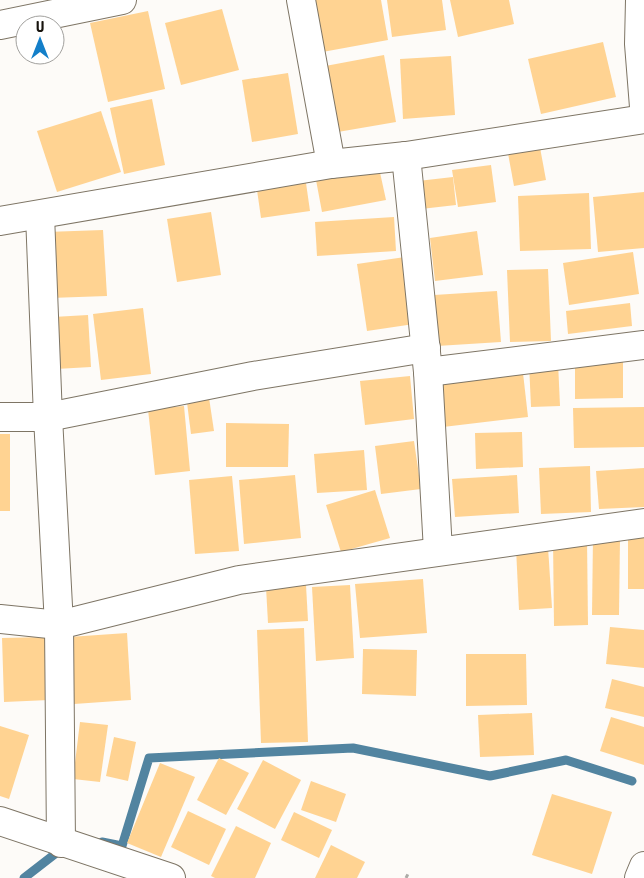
<svg xmlns="http://www.w3.org/2000/svg" width="644" height="878" viewBox="0 0 644 878" font-family="'Asap Condensed',sans-serif">
  <style>
    .lines { fill: none; stroke-linecap: round; stroke-linejoin: round }
    .stream { stroke: #5284a0; stroke-width: 9 }
    .building { fill: #ffd392 }
    .minor-casing { stroke: #7e7565; stroke-width: 30 }
    .path { stroke: #adaba7; stroke-width: 3; stroke-dasharray: 4 4; stroke-linecap: butt }
    .minor { stroke: #fff; stroke-width: 28 }
  </style>
  <rect width="100%" height="100%" fill="#fdfbf8"/>
  <g class="lines">
    <!-- stream -->
    <g class="stream">
      <path d="M102,842L122,846L149,758L353,748L490,776L566,760L632,781"/>
      <path d="M24,878L64,847"/>
    </g>
  </g>
  <!-- building -->
  <g class="building">
    <path d="M307,0H381L388,40L317,53Z"/>
    <path d="M387,0H442L446,30L392,37Z"/>
    <path d="M450,0H509L514,24L458,37Z"/>
    <path d="M222,9L239,70L181,85L165,23Z"/>
    <path d="M148,11L165,89L108,102L90,23Z"/>
    <path d="M603,42L616,97L541,114L528,59Z"/>
    <path d="M384,55L396,122L332,133L320,67Z"/>
    <path d="M451,56L455,115L403,119L400,59Z"/>
    <path d="M288,73L298,134L252,142L242,80Z"/>
    <path d="M152,99L165,165L124,174L110,108Z"/>
    <path d="M101,111L121,172L57,192L37,131Z"/>
    <path d="M539,142L546,180L514,186L507,148Z"/>
    <path d="M491,165L496,202L458,207L452,170Z"/>
    <path d="M379,168L386,200L322,212L316,180Z"/>
    <path d="M453,177L456,205L421,209L418,181Z"/>
    <path d="M306,183L310,211L261,218L257,190Z"/>
    <path d="M644,192V248L598,252L593,197Z"/>
    <path d="M589,193L591,249L520,251L518,196Z"/>
    <path d="M211,212L221,275L177,282L167,219Z"/>
    <path d="M394,217L396,251L317,256L315,222Z"/>
    <path d="M103,230L107,296L50,298L46,232Z"/>
    <path d="M477,231L483,275L435,281L430,238Z"/>
    <path d="M633,252L639,294L569,305L563,263Z"/>
    <path d="M405,257L414,324L367,331L357,264Z"/>
    <path d="M548,269L551,341L510,342L507,270Z"/>
    <path d="M497,291L501,342L437,346L434,295Z"/>
    <path d="M630,303L632,326L568,334L566,311Z"/>
    <path d="M143,308L151,374L101,380L93,314Z"/>
    <path d="M88,315L91,367L56,369L53,317Z"/>
    <path d="M623,357V398L575,399V358Z"/>
    <path d="M558,362L560,406L531,407L529,363Z"/>
    <path d="M523,373L528,417L443,427L438,383Z"/>
    <path d="M410,376L414,419L365,425L360,381Z"/>
    <path d="M208,391L214,431L191,434L186,395Z"/>
    <path d="M184,406L190,471L155,475L148,409Z"/>
    <path d="M644,407V447L574,448L573,408Z"/>
    <path d="M226,423L289,424L288,467H226Z"/>
    <path d="M522,432L523,467L476,469L475,433Z"/>
    <rect x="0" y="434" width="10" height="77"/>
    <path d="M414,441L421,489L381,494L375,446Z"/>
    <path d="M364,450L367,490L317,493L314,454Z"/>
    <path d="M590,466L591,512L541,514L539,468Z"/>
    <path d="M644,468V507L599,509L596,471Z"/>
    <path d="M295,475L301,538L244,544L239,480Z"/>
    <path d="M517,475L519,513L455,517L452,479Z"/>
    <path d="M232,476L239,551L195,554L189,480Z"/>
    <path d="M375,490L390,538L341,552L326,505Z"/>
    <rect x="628" y="531" width="16" height="58"/>
    <path d="M593,537L620,538L619,615H592Z"/>
    <path d="M553,539H587L588,625L554,626Z"/>
    <path d="M548,547L552,608L519,610L516,548Z"/>
    <path d="M423,579L427,633L360,638L355,584Z"/>
    <path d="M306,585L308,621L268,623L266,587Z"/>
    <path d="M350,585L354,658L316,661L312,587Z"/>
    <path d="M610,627L644,630V668L606,664Z"/>
    <path d="M304,628L308,742L261,743L257,630Z"/>
    <path d="M127,633L131,700L74,704L69,637Z"/>
    <path d="M47,637L49,700L4,702L2,638Z"/>
    <path d="M363,649L417,650L416,696L362,694Z"/>
    <path d="M466,654H526L527,705L466,706Z"/>
    <path d="M612,679L644,687V717L605,708Z"/>
    <path d="M532,713L534,755L480,757L478,715Z"/>
    <path d="M611,717L644,727V765L600,751Z"/>
    <path d="M80,722L108,725L100,782L73,779Z"/>
    <path d="M0,726L29,735L9,799L0,796Z"/>
    <path d="M114,737L136,742L128,781L106,776Z"/>
    <path d="M219,758L249,773L226,815L197,800Z"/>
    <path d="M263,760L301,780L275,829L237,809Z"/>
    <path d="M160,763L195,777L161,857L127,843Z"/>
    <path d="M311,781L346,794L336,822L301,810Z"/>
    <path d="M552,794L612,812L592,874L532,855Z"/>
    <path d="M188,811L226,829L209,865L171,847Z"/>
    <path d="M294,812L332,830L319,858L281,840Z"/>
    <path d="M236,826L271,843L255,878H215L211,876Z"/>
    <path d="M331,845L365,862L357,878H315Z"/>
  </g>
  <g class="lines">
    <!-- minor casing -->
    <g class="minor-casing">
      <g id="minor">
        <path d="M301,0L331,164"/>
        <path d="M640,0L639,44L644,107"/>
        <path d="M0,25L122,0"/>
        <path d="M406,156L428,372L438,551"/>
        <path d="M40,215L48,417L59,625L61,843"/>
        <path d="M0,221L331,164L406,156L644,119"/>
        <path d="M428,372L644,345"/>
        <path d="M0,417H48L253,376L426,348"/>
        <path d="M0,619L59,625L239,580L644,523"/>
        <path d="M0,821L171,878"/>
        <path d="M639,878L644,866"/>
      </g>
    </g>
    <!-- path -->
    <path class="path" d="M406,878L408,874"/>
    <!-- minor -->
    <use href="#minor" class="minor"/>
  </g>
  <!-- north arrow -->
  <g transform="translate(40 40)"><circle r="24" fill="#ffffff" stroke="#a2a19e"/>
  <path d="M0-4L9 19L0 12L-9 19Z" fill="#137fc9"/>
  <text y="-8" font-size="14" font-weight="bold" text-anchor="middle" fill="#17130d">U</text>
  </g>
</svg>
